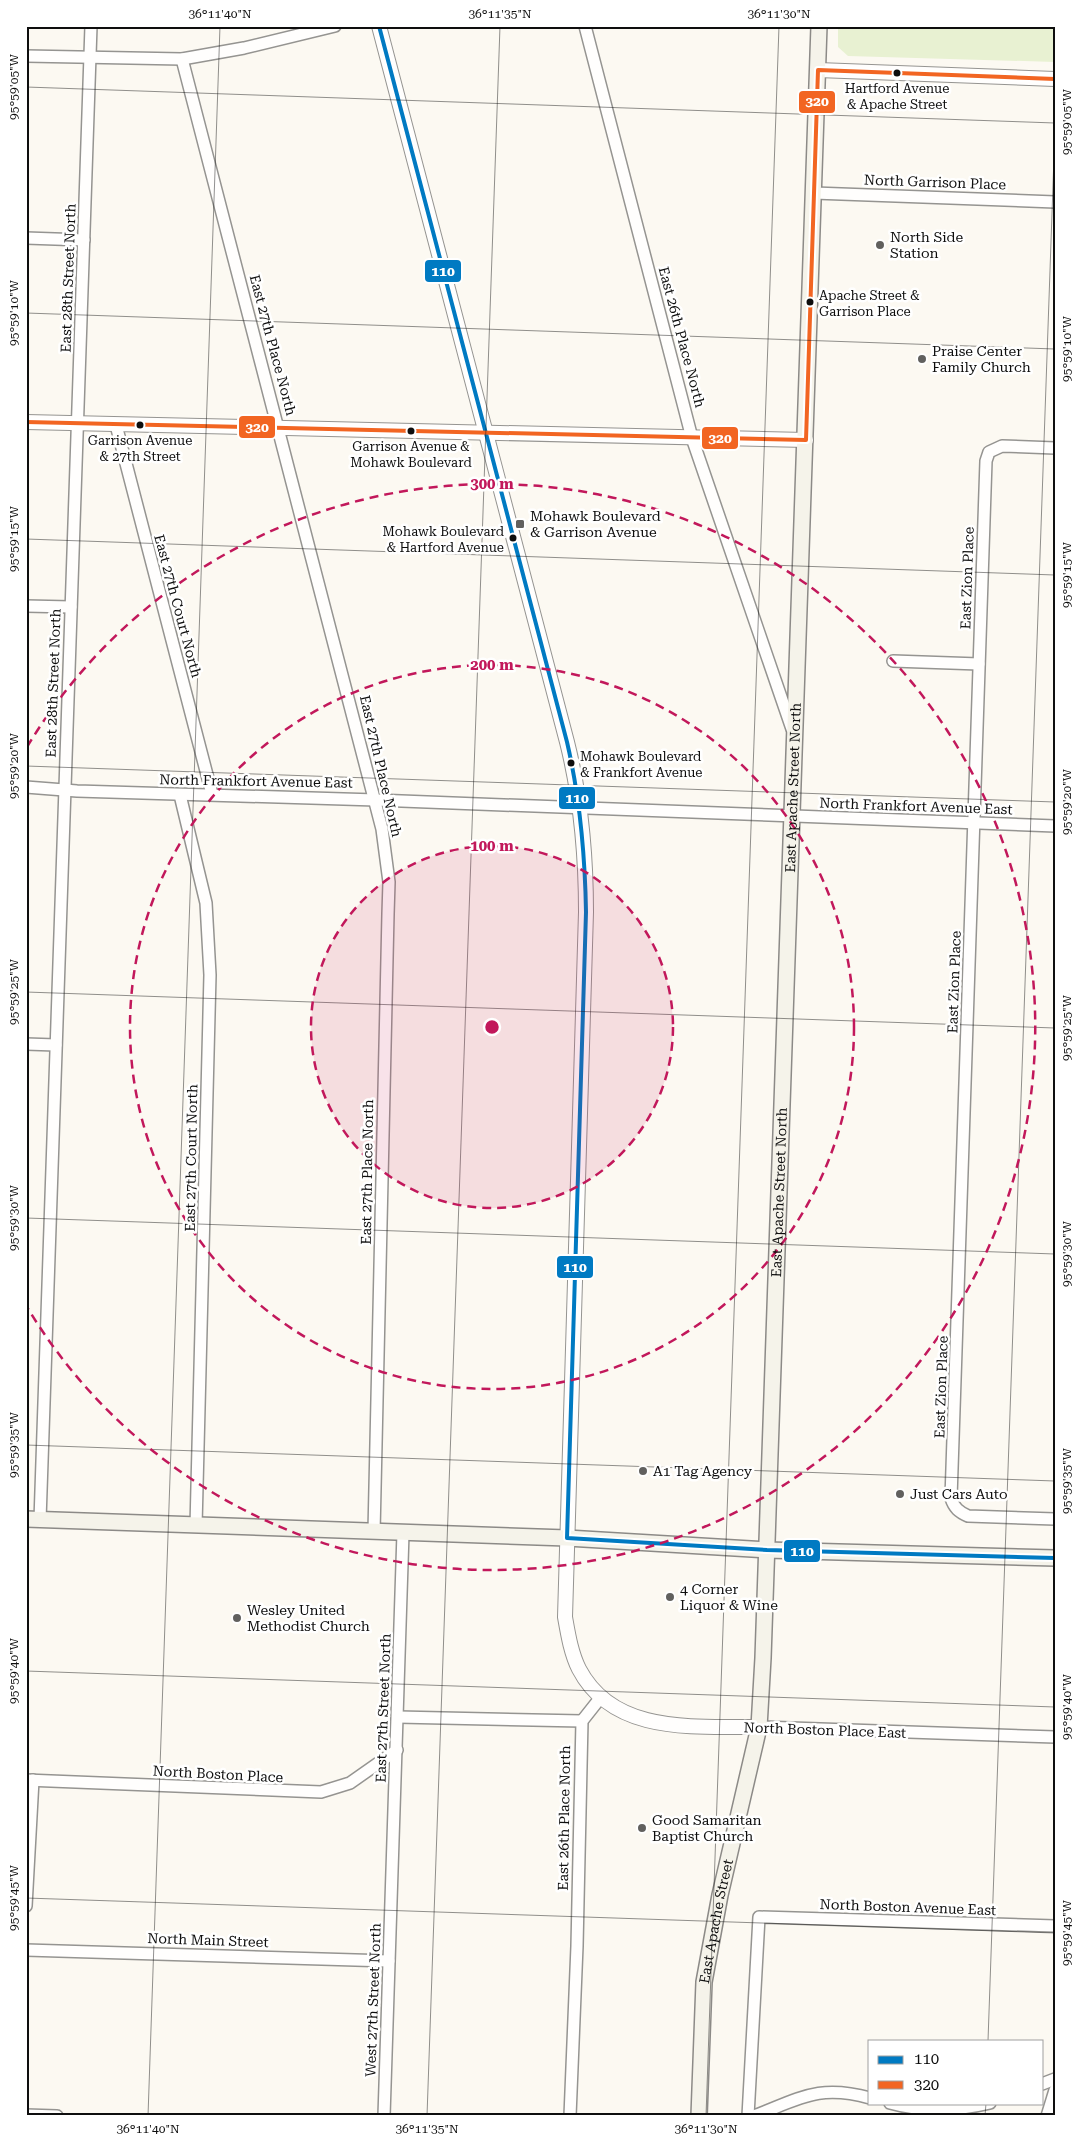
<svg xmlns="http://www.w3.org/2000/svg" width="1081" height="2142" viewBox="0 0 1081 2142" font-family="'Roboto Serif',serif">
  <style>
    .green { fill: #e8f1d2 }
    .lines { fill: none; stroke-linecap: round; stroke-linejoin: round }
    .minor-casing { stroke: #959491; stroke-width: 14 }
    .tertiary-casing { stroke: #959491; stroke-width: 16 }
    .secondary-casing { stroke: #8c8a87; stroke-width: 18 }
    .minor { stroke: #fffefd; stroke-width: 11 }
    .tertiary { stroke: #fffefd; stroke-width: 14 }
    .secondary { stroke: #f5f3ea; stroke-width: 15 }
    .bus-1-casing { stroke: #fff; stroke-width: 8 }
    .bus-2-casing { stroke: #fff; stroke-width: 8 }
    .bus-1 { stroke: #007ac2; stroke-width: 4 }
    .bus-2 { stroke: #f26522; stroke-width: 4 }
    .ticks { fill: none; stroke: #0e0e0e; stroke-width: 1; stroke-opacity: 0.45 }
    .ring { fill: none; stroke: #c2185b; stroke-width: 2.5; stroke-dasharray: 9 6 }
    .bus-dot { fill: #0e0e0e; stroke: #fff; stroke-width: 2 }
    .poi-dot { fill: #61605e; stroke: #fff; stroke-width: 2 }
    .labels { text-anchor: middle; stroke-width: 5; stroke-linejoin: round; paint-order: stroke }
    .bus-label { font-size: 13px; fill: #0e0e0e; stroke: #fff }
    .street-label { font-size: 14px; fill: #0e0e0e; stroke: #fff }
    .poi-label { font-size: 14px; fill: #0e0e0e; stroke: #fff; text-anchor: start }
    .centre { fill: #c2185b; stroke: #fff; stroke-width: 2.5 }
    .ring-label { font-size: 15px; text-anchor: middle; font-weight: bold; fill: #c2185b; stroke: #fff; stroke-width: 5; stroke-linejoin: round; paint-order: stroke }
    .line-badge { stroke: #fff; stroke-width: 2 }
    .badge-label { font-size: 14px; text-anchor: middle; font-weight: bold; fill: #fff }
    .neatline { fill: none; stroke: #0e0e0e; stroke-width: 2 }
    .ticks-label { font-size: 12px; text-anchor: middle; fill: #0e0e0e }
  </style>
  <rect width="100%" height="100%" fill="#fcf9f2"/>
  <!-- green -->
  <path class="green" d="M838,26H1055V62L848,56L838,47Z"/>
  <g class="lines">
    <!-- minor casing -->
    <g class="minor-casing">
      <g id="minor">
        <path d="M585,26L692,438L792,729"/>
        <path d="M26,56L182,59L244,48L335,26"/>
        <path d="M182,59L382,829L389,882L388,914L374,1532"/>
        <path d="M814,193L1055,202"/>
        <path d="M26,238L84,240"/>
        <path d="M116,425L212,794"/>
        <path d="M1055,448L1002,446L989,452L986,461L951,1498C954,1508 959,1512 968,1516L1055,1519"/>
        <path d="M26,606L71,607"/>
        <path d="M893,661L979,664"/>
        <path d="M26,787L77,791L376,800L1055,826"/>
        <path d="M180,795L206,903L210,975L196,1526"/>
        <path d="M26,1044L56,1045"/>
        <path d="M40,1520L91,26"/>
        <path d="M398,1717L582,1721"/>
        <path d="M759,1727L1055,1737"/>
        <path d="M26,1780L321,1792L350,1783L397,1750"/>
        <path d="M26,1906L33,1780"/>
        <path d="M26,1950L389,1961"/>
        <path d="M1042,2084L1055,2079"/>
        <path d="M890,2103C922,2112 957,2111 990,2103"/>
        <path d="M26,2115L57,2116"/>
        <path d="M384,2116L403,1533"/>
        <path d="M570,2116L577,1946L582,1721L601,1697"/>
        <path d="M748,2116L759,1917L1055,1926"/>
        <path d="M754,2116C801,2098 819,2084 870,2098"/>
        <path d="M1047,2116L1055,2090"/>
      </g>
    </g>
    <!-- tertiary casing -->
    <g class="tertiary-casing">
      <g id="tertiary">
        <path d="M379,26L567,742C581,798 586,853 586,912L565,1617C568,1634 571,1653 579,1669C614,1736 697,1726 759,1727"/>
        <path d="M818,70L1055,79"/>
        <path d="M26,422L806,440"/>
      </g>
    </g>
    <!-- secondary casing -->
    <g class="secondary-casing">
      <g id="secondary">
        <path d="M26,1519L567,1538L767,1550L1055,1558"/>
        <path id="s1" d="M699,2116L704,1982L720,1895L759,1727L763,1658L819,26"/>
      </g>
    </g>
    <!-- minor -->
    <use href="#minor" class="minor"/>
    <!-- tertiary -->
    <use href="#tertiary" class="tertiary"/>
    <!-- secondary -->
    <use href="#secondary" class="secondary"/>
    <!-- bus-1 casing -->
    <g class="bus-1-casing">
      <path id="bus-1" d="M379,26L567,742C580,798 585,854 586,912L567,1538L767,1550L1055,1558"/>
    </g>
    <!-- bus-2 casing -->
    <g class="bus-2-casing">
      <path id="bus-2" d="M26,422L806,440L818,70L1055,79"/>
    </g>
    <!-- bus-1 -->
    <use href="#bus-1" class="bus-1"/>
    <!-- bus-2 -->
    <use href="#bus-2" class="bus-2"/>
  </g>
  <!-- ticks -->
  <path class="ticks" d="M26,87L1055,123M26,313L1055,349M26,539L1055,575M26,766L1055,802M26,992L1055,1028M26,1218L1055,1254M26,1445L1055,1481M26,1671L1055,1707M26,1898L1055,1933M988,2041L1055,128M148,2116L220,26M427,2116L500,26M706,2116L779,26M985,2116L986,2103"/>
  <!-- distance rings -->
  <circle cx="492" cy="1027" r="181" fill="#c2185b" fill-opacity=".12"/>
  <g class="ring">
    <circle cx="492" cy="1027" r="181"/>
    <circle cx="492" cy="1027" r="362"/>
    <path d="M27 747A543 543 0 1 1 27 1307"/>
  </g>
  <!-- markers -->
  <g class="bus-dot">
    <circle cx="897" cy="73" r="4.5"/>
    <circle cx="810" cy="302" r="4.5"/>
    <circle cx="140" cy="425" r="4.5"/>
    <circle cx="411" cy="431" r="4.5"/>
    <circle cx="513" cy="538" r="4.5"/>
    <circle cx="571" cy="763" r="4.5"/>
  </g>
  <g class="poi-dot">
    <circle cx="880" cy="245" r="5"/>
    <circle cx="922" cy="359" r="5"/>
    <rect x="515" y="519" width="10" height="10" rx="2.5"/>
    <circle cx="643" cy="1471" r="5"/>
    <circle cx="900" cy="1494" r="5"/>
    <circle cx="670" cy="1597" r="5"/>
    <circle cx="237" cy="1618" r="5"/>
    <circle cx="642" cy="1828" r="5"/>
  </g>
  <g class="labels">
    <!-- bus labels -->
    <g class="bus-label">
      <text x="897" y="93">Hartford Avenue<tspan x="897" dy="16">&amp; Apache Street</tspan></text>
      <text x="819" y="300" text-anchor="start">Apache Street &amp;<tspan x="819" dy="16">Garrison Place</tspan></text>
      <text x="140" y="445">Garrison Avenue<tspan x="140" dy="16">&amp; 27th Street</tspan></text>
      <text x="411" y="451">Garrison Avenue &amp;<tspan x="411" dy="16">Mohawk Boulevard</tspan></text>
      <text x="504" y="536" text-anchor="end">Mohawk Boulevard<tspan x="504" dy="16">&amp; Hartford Avenue</tspan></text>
      <text x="580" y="761" text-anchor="start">Mohawk Boulevard<tspan x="580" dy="16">&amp; Frankfort Avenue</tspan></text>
    </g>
    <!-- street labels -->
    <g class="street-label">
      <text transform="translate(935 182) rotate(2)" y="5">North Garrison Place</text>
      <text transform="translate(68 278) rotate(-88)" y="5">East 28th Street North</text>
      <text transform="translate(682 337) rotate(75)" y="5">East 26th Place North</text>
      <text transform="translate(273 345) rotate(75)" y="5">East 27th Place North</text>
      <text transform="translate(967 578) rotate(-88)" y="5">East Zion Place</text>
      <text transform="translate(178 606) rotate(75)" y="5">East 27th Court North</text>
      <text transform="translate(53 683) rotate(-88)" y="5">East 28th Street North</text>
      <text transform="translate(381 766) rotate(77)" y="5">East 27th Place North</text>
      <text transform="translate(256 781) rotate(1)" y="5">North Frankfort Avenue East</text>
      <text dy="5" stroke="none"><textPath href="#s1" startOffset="1335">East Apache Street North</textPath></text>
      <text transform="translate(916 806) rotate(2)" y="5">North Frankfort Avenue East</text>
      <text transform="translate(954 982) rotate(-88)" y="5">East Zion Place</text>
      <text transform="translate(191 1158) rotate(-89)" y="5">East 27th Court North</text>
      <text transform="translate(367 1172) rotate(-89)" y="5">East 27th Place North</text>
      <text dy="5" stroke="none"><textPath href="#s1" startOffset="930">East Apache Street North</textPath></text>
      <text transform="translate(941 1387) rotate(-88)" y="5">East Zion Place</text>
      <text transform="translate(383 1708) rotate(-88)" y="5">East 27th Street North</text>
      <text transform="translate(825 1730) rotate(2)" y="5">North Boston Place East</text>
      <text transform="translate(218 1774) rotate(3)" y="5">North Boston Place</text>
      <text transform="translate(564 1818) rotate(-89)" y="5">East 26th Place North</text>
      <text transform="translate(908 1907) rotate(2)" y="5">North Boston Avenue East</text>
      <text dy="5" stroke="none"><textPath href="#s1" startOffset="196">East Apache Street</textPath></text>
      <text transform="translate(208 1940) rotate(2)" y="5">North Main Street</text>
      <text transform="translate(373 2000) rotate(-88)" y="5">West 27th Street North</text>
    </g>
    <!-- poi labels -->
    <g class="poi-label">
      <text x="890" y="242">North Side<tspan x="890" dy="16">Station</tspan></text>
      <text x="932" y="356">Praise Center<tspan x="932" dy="16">Family Church</tspan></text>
      <text x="530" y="521">Mohawk Boulevard<tspan x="530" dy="16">&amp; Garrison Avenue</tspan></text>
      <text x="653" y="1476">A1 Tag Agency</text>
      <text x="910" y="1499">Just Cars Auto</text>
      <text x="680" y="1594">4 Corner<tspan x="680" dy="16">Liquor &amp; Wine</tspan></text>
      <text x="247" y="1615">Wesley United<tspan x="247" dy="16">Methodist Church</tspan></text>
      <text x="652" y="1825">Good Samaritan<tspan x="652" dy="16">Baptist Church</tspan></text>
    </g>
  </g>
  <circle cx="492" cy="1027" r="8" class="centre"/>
  <g class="ring-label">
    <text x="492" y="489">300 m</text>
    <text x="492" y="670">200 m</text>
    <text x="492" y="851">100 m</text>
  </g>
  <g class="line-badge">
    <rect x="798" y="90" width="38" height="24" rx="5" fill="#f26522"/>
    <rect x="424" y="259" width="38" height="24" rx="5" fill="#007ac2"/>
    <rect x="238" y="415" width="38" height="24" rx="5" fill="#f26522"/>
    <rect x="701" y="426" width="38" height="24" rx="5" fill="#f26522"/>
    <rect x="558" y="786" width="38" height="24" rx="5" fill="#007ac2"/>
    <rect x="556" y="1255" width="38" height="24" rx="5" fill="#007ac2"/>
    <rect x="783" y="1539" width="38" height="24" rx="5" fill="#007ac2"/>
  </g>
  <g class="badge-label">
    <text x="817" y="106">320</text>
    <text x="443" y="276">110</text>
    <text x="257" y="432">320</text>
    <text x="720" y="443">320</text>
    <text x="577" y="803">110</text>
    <text x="575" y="1272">110</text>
    <text x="802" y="1556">110</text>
  </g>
  <!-- border -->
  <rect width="1081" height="2142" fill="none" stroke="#ffffff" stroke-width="55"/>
  <!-- legend -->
  <rect x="868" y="2040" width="175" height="65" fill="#ffffff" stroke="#9f9f9f"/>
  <rect x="878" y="2056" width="25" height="8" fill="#007ac2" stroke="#9f9f9f"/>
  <text x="914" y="2064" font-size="15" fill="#0e0e0e">110</text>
  <rect x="878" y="2081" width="25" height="8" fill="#f26522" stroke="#9f9f9f"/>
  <text x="914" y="2090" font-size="15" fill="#0e0e0e">320</text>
  <rect x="28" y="28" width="1026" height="2086" class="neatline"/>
  <g class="ticks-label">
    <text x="220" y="18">36°11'40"N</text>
    <text x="500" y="18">36°11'35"N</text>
    <text x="779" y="18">36°11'30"N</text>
    <text transform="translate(14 87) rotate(-90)" y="4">95°59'05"W</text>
    <text transform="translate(1067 122) rotate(-90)" y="4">95°59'05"W</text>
    <text transform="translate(14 313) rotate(-90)" y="4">95°59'10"W</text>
    <text transform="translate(1067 349) rotate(-90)" y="4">95°59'10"W</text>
    <text transform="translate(14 539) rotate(-90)" y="4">95°59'15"W</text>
    <text transform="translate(1067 575) rotate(-90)" y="4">95°59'15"W</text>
    <text transform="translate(14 766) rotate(-90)" y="4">95°59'20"W</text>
    <text transform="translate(1067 802) rotate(-90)" y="4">95°59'20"W</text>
    <text transform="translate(14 992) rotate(-90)" y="4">95°59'25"W</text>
    <text transform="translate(1067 1028) rotate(-90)" y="4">95°59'25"W</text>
    <text transform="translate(14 1218) rotate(-90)" y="4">95°59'30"W</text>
    <text transform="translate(1067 1254) rotate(-90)" y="4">95°59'30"W</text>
    <text transform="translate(14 1445) rotate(-90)" y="4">95°59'35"W</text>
    <text transform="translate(1067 1481) rotate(-90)" y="4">95°59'35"W</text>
    <text transform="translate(14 1671) rotate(-90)" y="4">95°59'40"W</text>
    <text transform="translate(1067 1707) rotate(-90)" y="4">95°59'40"W</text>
    <text transform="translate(14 1898) rotate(-90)" y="4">95°59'45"W</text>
    <text transform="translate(1067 1933) rotate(-90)" y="4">95°59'45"W</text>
    <text x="148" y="2133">36°11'40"N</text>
    <text x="427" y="2133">36°11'35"N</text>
    <text x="706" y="2133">36°11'30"N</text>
  </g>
</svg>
